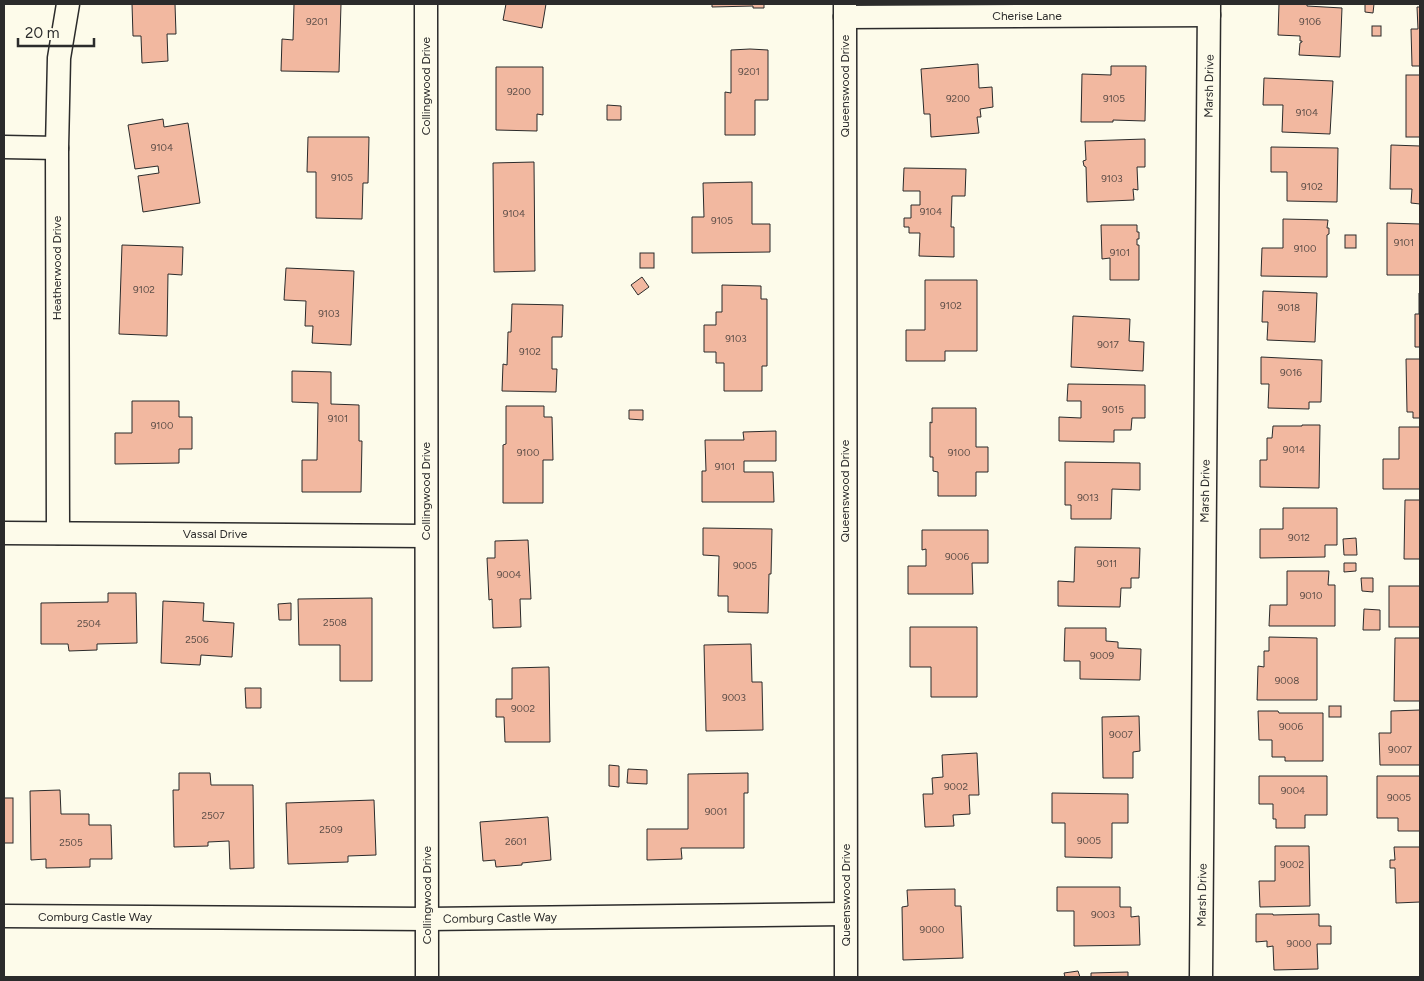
<svg xmlns="http://www.w3.org/2000/svg" width="1424" height="981" viewBox="0 0 1424 981" font-family="Figtree,sans-serif">
  <style>
    .building { fill: #f2b8a0; stroke: #2b2b2b }
    .lines { fill: none; stroke-linecap: round; stroke-linejoin: round }
    .minor-casing { stroke: #2b2b2b; stroke-width: 25 }
    .minor { stroke: #fdfbea; stroke-width: 22 }
    .labels { text-anchor: middle; stroke-width: 4; stroke-linejoin: round; paint-order: stroke }
    .number-label { font-size: 10px; fill: #5d4e48 }
    .street-label { font-size: 12px; fill: #2b2b2b; stroke: #fdfbea }
  </style>
  <rect width="100%" height="100%" fill="#fdfbea"/>
  <!-- building -->
  <g class="building">
    <path d="M132,4H175L176,34H167L168,61L142,63L141,36H133Z"/>
    <path d="M294,4H341L339,72L281,71L282,39L293,40Z"/>
    <path d="M506,4H546L542,28L503,20Z"/>
    <path d="M712,4H764V8H753V6L712,7Z"/>
    <path d="M1279,4H1307V6L1342,8L1340,57L1299,55L1300,43L1302,42V41H1300V36L1278,35Z"/>
    <path d="M1365,4H1374L1373,13L1365,12Z"/>
    <path d="M1417,7H1420V66H1412L1411,29H1418Z"/>
    <rect x="1372" y="26" width="9" height="10"/>
    <path d="M750,49L768,50V100H755V135H725V92L731,93V50Z"/>
    <path d="M978,64L979,88L992,87L993,107L980,109L981,117H977L979,133L931,137L930,114H924L921,69Z"/>
    <path d="M1111,66H1146L1145,121L1113,120V122H1081L1082,74L1111,75Z"/>
    <path d="M496,67H543V115L537,114V131L496,130Z"/>
    <rect x="1406" y="75" width="14" height="62"/>
    <path d="M1264,78L1333,81L1330,134L1282,132L1283,105H1263Z"/>
    <path d="M607,105L621,106V120H607Z"/>
    <path d="M163,119L164,127L188,123L200,203L143,212L138,176L159,173L158,166L135,169L128,125Z"/>
    <path d="M308,137H369L368,183H363L362,219L316,218V172H307Z"/>
    <path d="M1145,139V167H1137L1138,190L1133,189L1134,200L1087,202L1086,167L1084,166L1083,161L1086,160L1085,141Z"/>
    <path d="M1391,145L1420,146V204L1411,203L1412,189H1390Z"/>
    <path d="M1271,147L1338,148L1337,202L1287,201V172H1271Z"/>
    <path d="M534,162L535,271L494,272L493,163Z"/>
    <path d="M904,168L966,169L965,196H952L951,227H954V257L919,256L920,233H909V227H904V218H911V205H920V191H903Z"/>
    <path d="M752,182V224H770V252L692,253V217H704L703,183Z"/>
    <path d="M1283,219L1328,220L1327,228H1329V234L1327,235V277L1261,276L1262,248H1283Z"/>
    <path d="M1387,223L1420,224V275H1387Z"/>
    <path d="M1101,225H1137V232H1139V239H1137V245H1139V280H1110V258L1102,259Z"/>
    <rect x="1345" y="235" width="11" height="13"/>
    <path d="M122,245L183,247L182,275L168,274L167,336L119,334Z"/>
    <rect x="640" y="253" width="14" height="15"/>
    <path d="M286,268L354,271L351,345L312,343L313,326H305L306,301L284,300Z"/>
    <path d="M642,277L649,287L638,295L631,285Z"/>
    <path d="M925,280H977V351H945V361H906V330H925Z"/>
    <path d="M722,285L761,286V299H767V366H762V391H724V363H716V352H704V325H716V312H722Z"/>
    <path d="M1263,291L1317,293L1315,342L1267,340L1268,322H1262Z"/>
    <path d="M1419,293H1420V347H1415V314H1419Z"/>
    <path d="M512,304L563,305L562,337H552V369H557L556,392L502,391L503,364L507,365L508,332H511Z"/>
    <path d="M1073,316L1130,319L1129,341L1144,342L1143,371L1071,367Z"/>
    <path d="M1261,357L1322,360L1321,402H1309V409L1268,408L1269,384H1261Z"/>
    <path d="M1406,359H1420V418H1413V412H1407Z"/>
    <path d="M292,371L331,372V404L359,405V441H362L361,492H302V460H317L318,403L292,402Z"/>
    <path d="M1068,384L1145,385V418H1132L1131,430H1114V442L1059,441V417L1081,418V401H1067Z"/>
    <path d="M132,401H179V417H192V449H179V463L115,464V433H132Z"/>
    <path d="M506,406H544V417H552L553,460H543V503H503V445L506,444Z"/>
    <path d="M932,408H976V447H988V472H976V496H938V472L933,471V457H930V422L932,423Z"/>
    <path d="M629,410H643V420L629,419Z"/>
    <path d="M1302,425H1320L1319,488L1260,487V460H1267V438H1272L1273,426H1302Z"/>
    <path d="M1399,427H1420V489H1383V459H1399Z"/>
    <path d="M776,431V461H744V472H773L774,502H702V471H706L705,440H744L743,432Z"/>
    <path d="M1065,462L1140,463V490L1112,489L1111,519H1071V505H1065Z"/>
    <path d="M1405,500H1420V559H1404Z"/>
    <path d="M1283,508H1337V545H1325V557L1260,558V529H1283Z"/>
    <path d="M703,528L772,529L771,574H769L768,613L728,612V596H718L719,556L703,555Z"/>
    <path d="M922,530H988V563H972L973,594H908V566H926V549L922,550Z"/>
    <path d="M1356,538L1357,555H1344L1343,539Z"/>
    <path d="M528,540L531,599H520L521,627L493,628L492,599L489,600L487,558H495V541Z"/>
    <path d="M1075,547L1140,548L1139,578H1131V588H1121L1120,607L1058,606V581L1074,582Z"/>
    <path d="M1344,563H1356V571L1344,572Z"/>
    <path d="M1287,571H1329L1328,585H1335V626H1269L1270,605H1287Z"/>
    <path d="M1361,578H1373V592L1362,591Z"/>
    <rect x="1389" y="586" width="31" height="41"/>
    <path d="M108,593H136L137,643L97,644V650L69,651L68,644H41V603L108,602Z"/>
    <path d="M372,598V681H340V645H299L298,599Z"/>
    <path d="M163,601L204,603L203,621L234,623L232,657L201,655L200,665L161,663Z"/>
    <path d="M291,603V620H279L278,604Z"/>
    <path d="M1364,609L1380,610V630H1363Z"/>
    <path d="M910,627H977V697H931V667H910Z"/>
    <path d="M1065,628H1106V641L1118,642V648L1141,649L1140,680L1080,679V661H1064Z"/>
    <path d="M1269,637L1317,638V700H1257L1258,666L1264,667V651H1269Z"/>
    <path d="M1395,638H1420V701H1394Z"/>
    <path d="M751,644L752,682H762L763,730L706,731L704,645Z"/>
    <path d="M549,667L550,742H505L504,717H496V699H512V668Z"/>
    <path d="M245,688H261V708H246Z"/>
    <rect x="1329" y="706" width="12" height="11"/>
    <path d="M1420,710V765H1380L1379,733H1391V711Z"/>
    <path d="M1258,711H1278L1279,713H1323V761H1285V757H1272V740H1259Z"/>
    <path d="M1139,716L1140,751L1133,752V778H1103L1102,717Z"/>
    <path d="M977,753L979,795H969L970,814L953,815L954,826L925,827L923,794H933L932,778L943,777L942,755Z"/>
    <path d="M609,765L619,766V787L609,786Z"/>
    <path d="M628,769L647,770V784L627,783Z"/>
    <path d="M179,773H210L211,785H253L254,868L230,869L229,841L208,842V846L174,847L173,790H179Z"/>
    <path d="M748,773V793H744V848H681L682,859L647,860V829H688V774Z"/>
    <path d="M1259,776H1327V815H1305V828H1276V819H1273V804H1259Z"/>
    <path d="M1377,776H1420V831H1398V818H1377Z"/>
    <path d="M60,790L61,814H89V825H111L112,859H90V867L46,868V859L31,860L30,791Z"/>
    <path d="M1052,793L1128,794V823H1112V858L1065,857V823H1052Z"/>
    <rect x="4" y="798" width="9" height="45"/>
    <path d="M374,800L376,855L348,856V862L288,864L286,803Z"/>
    <path d="M548,817L551,860L522,863V865L496,867L495,860L483,861L480,822Z"/>
    <path d="M1275,846H1309L1310,906L1260,907L1259,881H1275Z"/>
    <path d="M1394,847H1420V902L1396,903L1395,868H1390V860H1395Z"/>
    <path d="M1057,887H1120V907H1131V917L1139,916L1140,945L1074,946V911H1057Z"/>
    <path d="M955,889V906H961L963,958L903,960L902,907L908,906L907,890Z"/>
    <path d="M1256,914H1273V915L1319,914V926H1331V944H1317L1318,969L1274,970L1273,946L1267,947V941L1256,942Z"/>
    <path d="M1078,971L1080,977H1065L1064,973Z"/>
    <path d="M1128,972V977H1091V973Z"/>
  </g>
  <g class="lines">
    <!-- minor casing -->
    <g class="minor-casing">
      <g id="minor">
        <path d="M426,4L427,977"/>
        <path d="M845,4L846,977"/>
        <path d="M845,17L1209,15"/>
        <path d="M4,147L57,148"/>
        <path d="M4,533L426,536"/>
        <path d="M58,533L57,148L59,58L68,4"/>
        <path d="M4,916L427,919L845,914"/>
        <path d="M1201,977L1209,4"/>
      </g>
    </g>
    <!-- minor -->
    <use href="#minor" class="minor"/>
  </g>
  <g class="labels">
    <!-- number labels -->
    <g class="number-label">
      <text x="317" y="25">9201</text>
      <text x="1310" y="25">9106</text>
      <text x="749" y="75">9201</text>
      <text x="519" y="95">9200</text>
      <text x="958" y="102">9200</text>
      <text x="1114" y="102">9105</text>
      <text x="1307" y="116">9104</text>
      <text x="162" y="151">9104</text>
      <text x="342" y="181">9105</text>
      <text x="1112" y="182">9103</text>
      <text x="1312" y="190">9102</text>
      <text x="931" y="215">9104</text>
      <text x="514" y="217">9104</text>
      <text x="722" y="224">9105</text>
      <text x="1404" y="246">9101</text>
      <text x="1305" y="252">9100</text>
      <text x="1120" y="256">9101</text>
      <text x="144" y="293">9102</text>
      <text x="951" y="309">9102</text>
      <text x="1289" y="311">9018</text>
      <text x="329" y="317">9103</text>
      <text x="736" y="342">9103</text>
      <text x="1108" y="348">9017</text>
      <text x="530" y="355">9102</text>
      <text x="1291" y="376">9016</text>
      <text x="1113" y="413">9015</text>
      <text x="338" y="422">9101</text>
      <text x="162" y="429">9100</text>
      <text x="1294" y="453">9014</text>
      <text x="528" y="456">9100</text>
      <text x="959" y="456">9100</text>
      <text x="725" y="470">9101</text>
      <text x="1088" y="501">9013</text>
      <text x="1299" y="541">9012</text>
      <text x="957" y="560">9006</text>
      <text x="1107" y="567">9011</text>
      <text x="745" y="569">9005</text>
      <text x="509" y="578">9004</text>
      <text x="1311" y="599">9010</text>
      <text x="335" y="626">2508</text>
      <text x="89" y="627">2504</text>
      <text x="197" y="643">2506</text>
      <text x="1102" y="659">9009</text>
      <text x="1287" y="684">9008</text>
      <text x="734" y="701">9003</text>
      <text x="523" y="712">9002</text>
      <text x="1291" y="730">9006</text>
      <text x="1121" y="738">9007</text>
      <text x="1400" y="753">9007</text>
      <text x="956" y="790">9002</text>
      <text x="1293" y="794">9004</text>
      <text x="1399" y="801">9005</text>
      <text x="716" y="815">9001</text>
      <text x="213" y="819">2507</text>
      <text x="331" y="833">2509</text>
      <text x="1089" y="844">9005</text>
      <text x="516" y="845">2601</text>
      <text x="71" y="846">2505</text>
      <text x="1292" y="868">9002</text>
      <text x="1103" y="918">9003</text>
      <text x="932" y="933">9000</text>
      <text x="1299" y="947">9000</text>
    </g>
    <!-- street labels -->
    <g class="street-label">
      <text x="1027" y="20">Cherise Lane</text>
      <text transform="translate(426 86) rotate(-90)" y="4">Collingwood Drive</text>
      <text transform="translate(845 86) rotate(-90)" y="4">Queenswood Drive</text>
      <text transform="translate(1209 86) rotate(-89)" y="4">Marsh Drive</text>
      <text transform="translate(57 268) rotate(-90)" y="4">Heatherwood Drive</text>
      <text transform="translate(426 491) rotate(-90)" y="4">Collingwood Drive</text>
      <text transform="translate(845 491) rotate(-90)" y="4">Queenswood Drive</text>
      <text transform="translate(1205 491) rotate(-89)" y="4">Marsh Drive</text>
      <text x="215" y="538">Vassal Drive</text>
      <text transform="translate(427 895) rotate(-90)" y="4">Collingwood Drive</text>
      <text transform="translate(846 895) rotate(-90)" y="4">Queenswood Drive</text>
      <text transform="translate(1202 895) rotate(-89)" y="4">Marsh Drive</text>
      <text x="95" y="921">Comburg Castle Way</text>
      <text transform="translate(500 918) rotate(-1)" y="4">Comburg Castle Way</text>
    </g>
  </g>
  <!-- border -->
  <rect width="1424" height="981" fill="none" stroke="#2b2b2b" stroke-width="10"/>
  <!-- scale -->
  <path d="M18 38v8h76v-8" fill="none" stroke="#2b2b2b" stroke-width="2.5"/>
  <text x="25" y="38" font-size="15" fill="#2b2b2b" stroke="#fdfbea" stroke-width="4" paint-order="stroke">20 m</text>
</svg>
